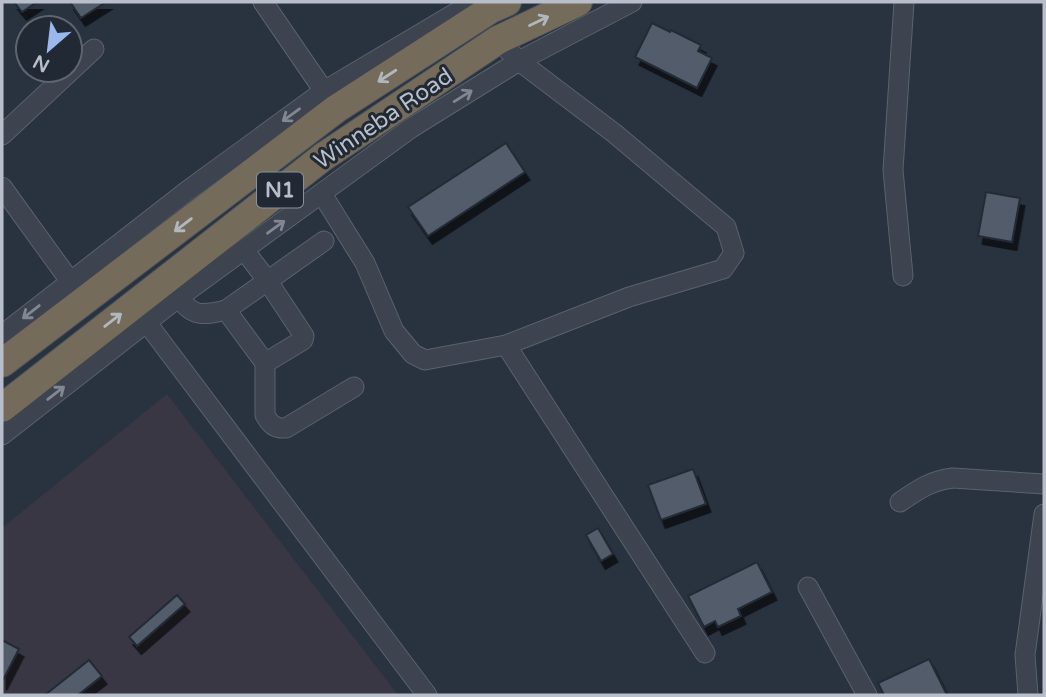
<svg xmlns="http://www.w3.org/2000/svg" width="1046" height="697" viewBox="0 0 1046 697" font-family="'Varela Round',sans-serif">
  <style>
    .medical { fill: #393744 }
    .building { fill: #525b6a; stroke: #232b36; stroke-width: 2; filter: url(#shadow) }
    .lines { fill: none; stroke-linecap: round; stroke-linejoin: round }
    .minor-casing { stroke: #5a626d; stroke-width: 21 }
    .highway-casing { stroke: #474f5a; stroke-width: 30 }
    .minor { stroke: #3d444f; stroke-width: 19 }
    .highway { stroke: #746b5b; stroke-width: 28 }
    .oneway { stroke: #b2b7bf }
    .oneway2 { stroke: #818893 }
    .labels { text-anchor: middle; stroke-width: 6; stroke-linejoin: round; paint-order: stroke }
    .shield { fill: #212934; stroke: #8b929d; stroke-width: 2 }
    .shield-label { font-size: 21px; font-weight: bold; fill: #b9bfca }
    .street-label { font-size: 23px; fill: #b9bfca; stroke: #212934 }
  </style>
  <defs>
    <filter id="shadow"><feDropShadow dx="4.5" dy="8" stdDeviation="0" flood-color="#0009"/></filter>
  </defs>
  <rect width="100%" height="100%" fill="#29323f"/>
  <!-- medical -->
  <path class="medical" d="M167,394L398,695H2V528Z"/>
  <!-- building -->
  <g class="building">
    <path d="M14,2H37L22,12Z"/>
    <path d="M70,2H106L81,18Z"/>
    <path d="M652,23L670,32L671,30L701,45L698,51L712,58L697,88L635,57Z"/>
    <path d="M506,143L525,172L428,236L408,207Z"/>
    <path d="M986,192L1020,198L1012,242L978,236Z"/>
    <path d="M693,469L706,504L661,520L648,485Z"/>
    <path d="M598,528L613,554L601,561L586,535Z"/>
    <path d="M757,562L772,592L738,609L741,616L718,627L715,621L704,627L688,596Z"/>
    <path d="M177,595L185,604L137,646L129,637Z"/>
    <path d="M2,640L19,649L2,682Z"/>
    <path d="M929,659L947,695H884L878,683Z"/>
    <path d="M89,660L102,676L78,695H45Z"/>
  </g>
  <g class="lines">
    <!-- minor casing -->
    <g class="minor-casing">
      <g id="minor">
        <path d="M263,2L324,91"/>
        <path d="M2,135L94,49"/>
        <path d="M2,187L70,281"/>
        <path d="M322,194L365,263L394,331L413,354L425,360L506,345L629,297L723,269L734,253L726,227L614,133L519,61L498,40"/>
        <path d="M244,250L267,280L304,336L303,340L265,363V415C270,424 275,429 286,428L354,387"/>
        <path d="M903,276L893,170L904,2"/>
        <path d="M179,297C192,318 205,315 226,310L265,363"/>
        <path d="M226,310L324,241"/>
        <path d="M147,323L427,695"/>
        <path d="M2,335L187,191L324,91L474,2"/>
        <path d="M506,345L705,653"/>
        <path d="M2,435L179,297L411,128L519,61L632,2"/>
        <path d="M900,502C919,489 930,481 953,478L1044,484"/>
        <path d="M808,587L867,695"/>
        <path d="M1028,695L1025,655L1044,514"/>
      </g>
    </g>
    <!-- highway casing -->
    <g class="highway-casing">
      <g id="highway">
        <path d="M2,363L336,109L491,9L507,2"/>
        <path d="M2,408L323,157L498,40L578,2"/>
      </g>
    </g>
    <!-- minor -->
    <use href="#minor" class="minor"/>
    <!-- highway -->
    <use href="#highway" class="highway"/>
  </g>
  <!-- one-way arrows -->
  <defs><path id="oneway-shaft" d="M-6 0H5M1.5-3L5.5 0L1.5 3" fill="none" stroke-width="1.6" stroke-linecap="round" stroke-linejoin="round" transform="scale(1.75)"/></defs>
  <g class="oneway">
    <use href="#oneway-shaft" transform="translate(539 21) rotate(-26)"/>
    <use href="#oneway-shaft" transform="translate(387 76) rotate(147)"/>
    <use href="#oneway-shaft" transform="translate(183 225) rotate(143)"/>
    <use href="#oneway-shaft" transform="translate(113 320) rotate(-38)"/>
  </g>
  <g class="oneway2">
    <use href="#oneway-shaft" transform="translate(463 96) rotate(-32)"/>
    <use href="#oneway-shaft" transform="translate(291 115) rotate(144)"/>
    <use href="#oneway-shaft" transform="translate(276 227) rotate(-36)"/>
    <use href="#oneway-shaft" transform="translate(31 312) rotate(142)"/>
    <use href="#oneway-shaft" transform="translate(56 393) rotate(-38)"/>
  </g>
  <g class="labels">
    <!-- shield labels -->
    <rect class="shield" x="257" y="172.5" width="46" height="35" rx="5"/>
    <g class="shield-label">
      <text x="280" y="197">N1</text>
    </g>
    <!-- street labels -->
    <g class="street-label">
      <text transform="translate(383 118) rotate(-34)" y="8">Winneba Road</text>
    </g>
  </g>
  <!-- border -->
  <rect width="1046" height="697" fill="none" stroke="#b9bfca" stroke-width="7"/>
  <!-- north arrow -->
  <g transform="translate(49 49) rotate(208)"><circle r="33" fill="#212934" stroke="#5e6570" stroke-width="2"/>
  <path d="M0-5L12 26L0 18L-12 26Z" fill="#9ab8ee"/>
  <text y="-10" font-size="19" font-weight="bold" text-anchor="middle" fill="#b9bfca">N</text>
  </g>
</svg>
